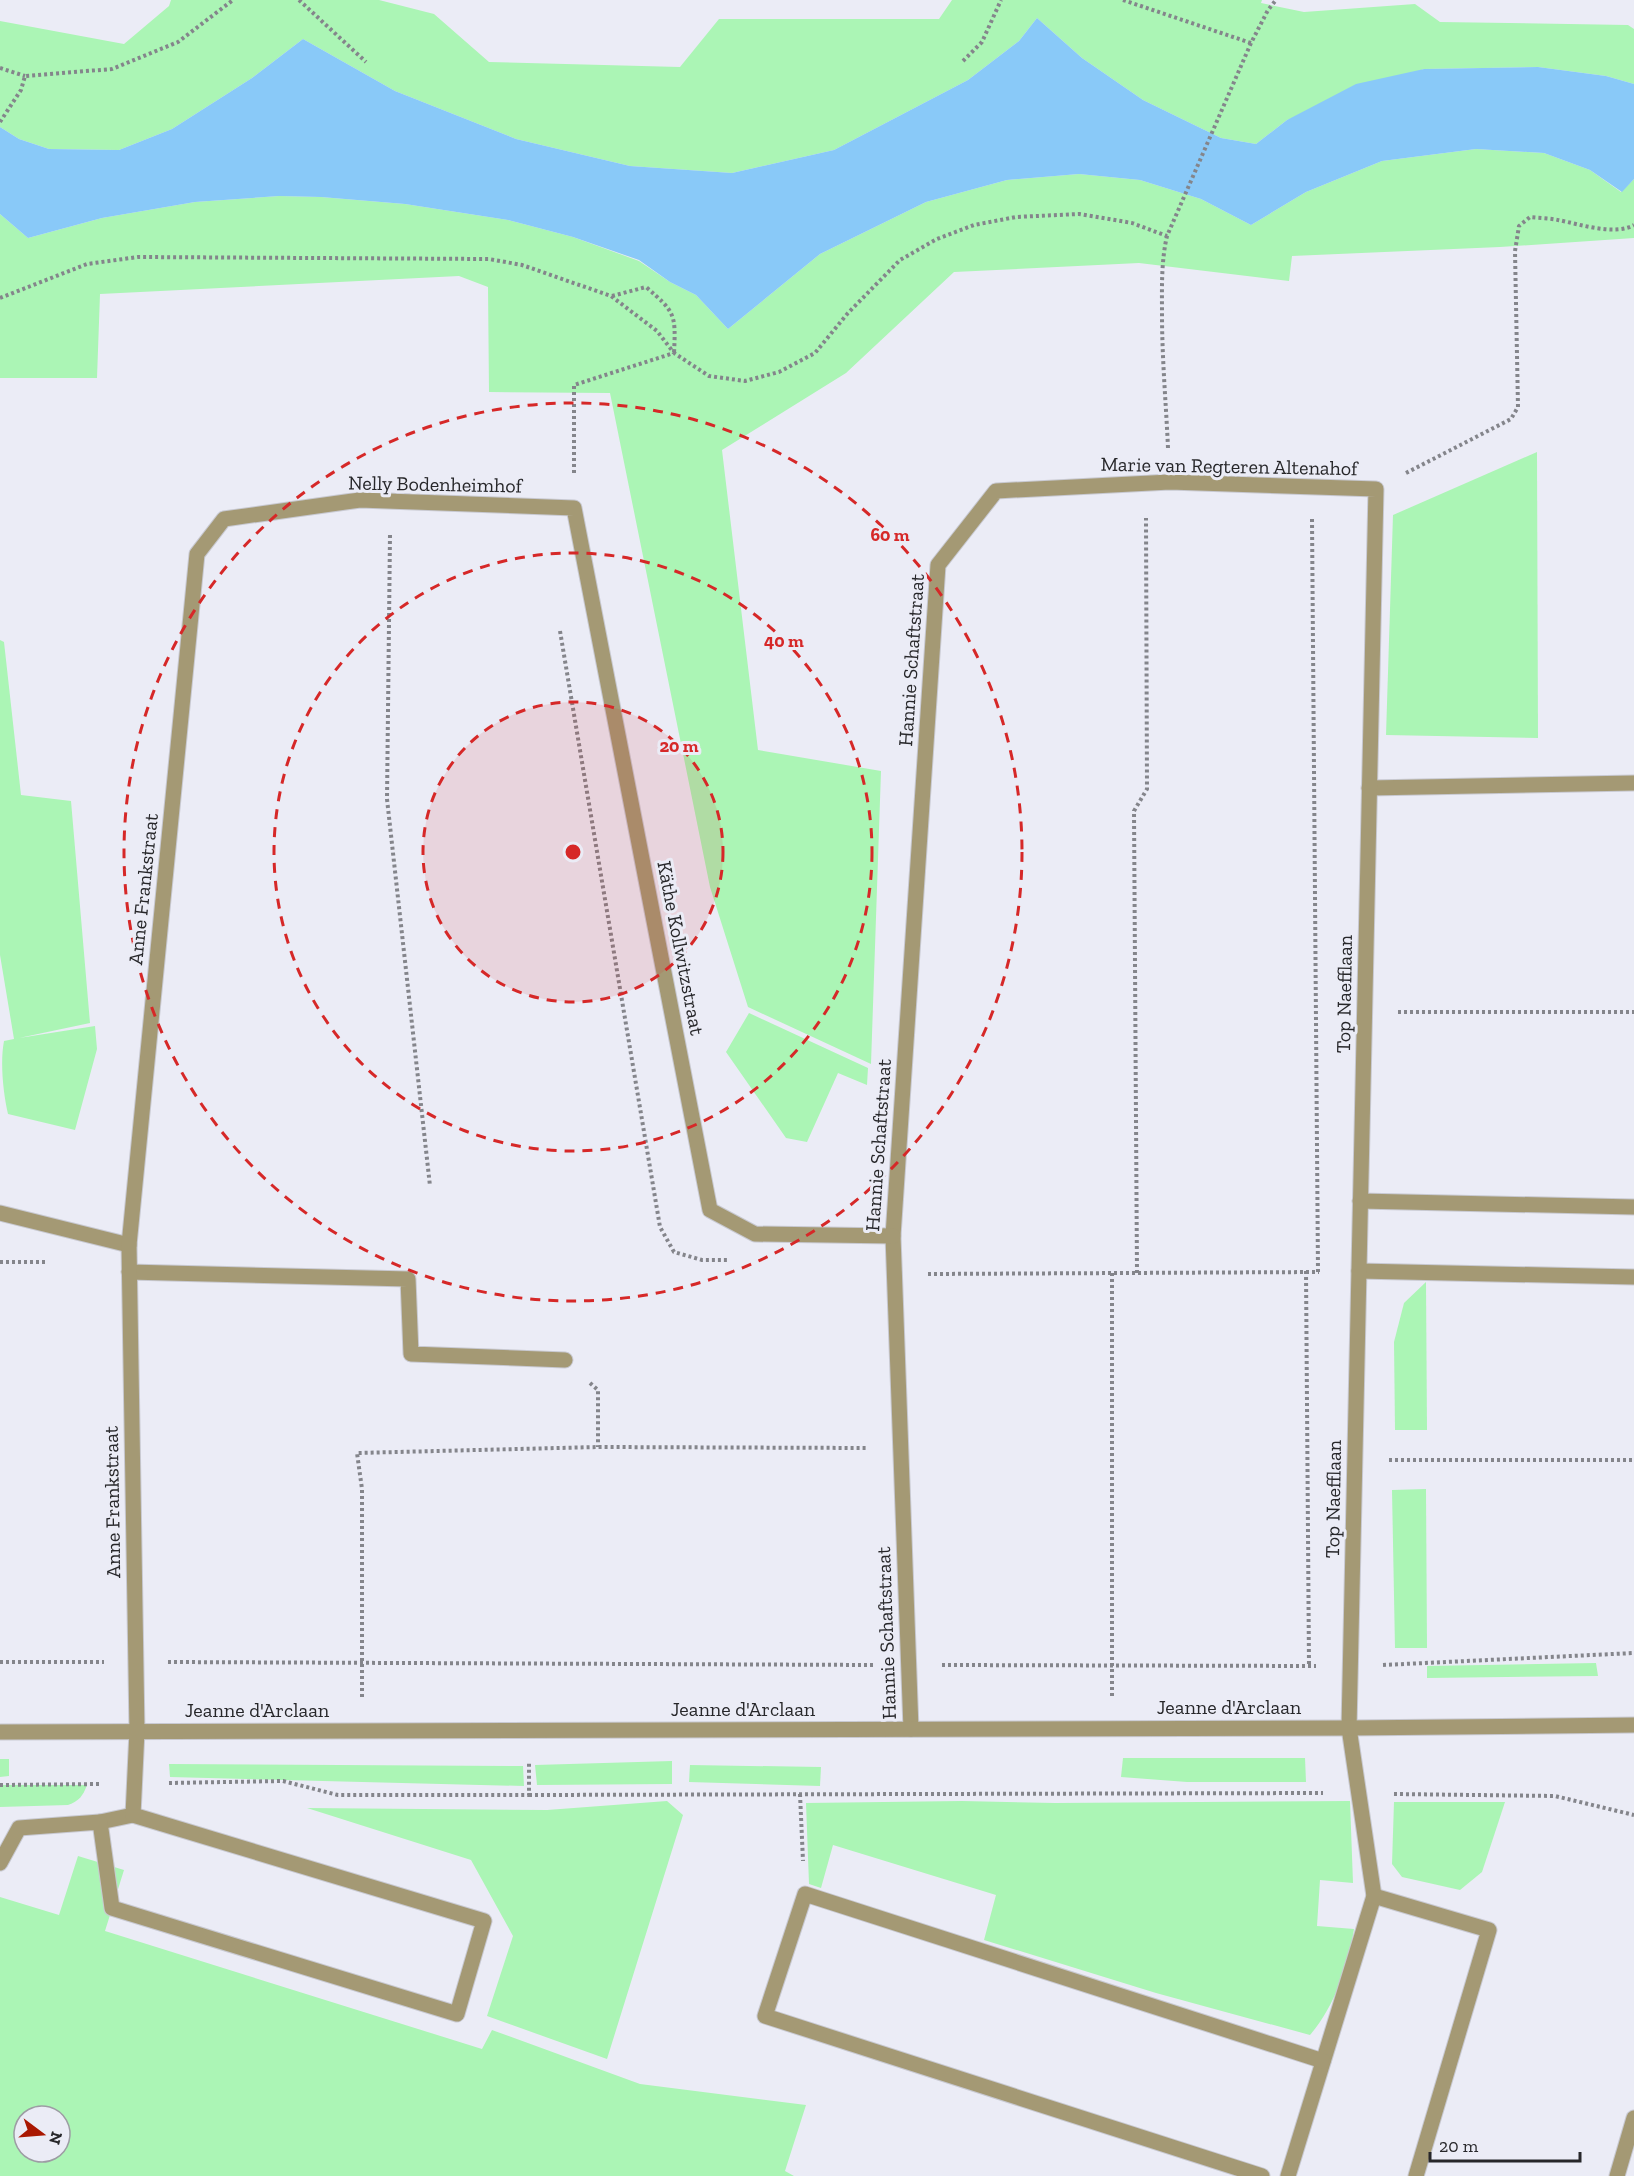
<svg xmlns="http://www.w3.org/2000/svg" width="1634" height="2176" viewBox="0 0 1634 2176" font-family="'Zilla Slab',serif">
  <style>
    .green { fill: #abf5b5; fill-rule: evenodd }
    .water { fill: #89c9f8 }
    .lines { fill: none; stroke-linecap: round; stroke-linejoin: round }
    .minor-casing { stroke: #c8c9d1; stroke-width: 17 }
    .path { stroke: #84858b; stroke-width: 4; stroke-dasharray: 3 3; stroke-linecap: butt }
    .minor { stroke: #a49974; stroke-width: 15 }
    .ring { fill: none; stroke: #d62828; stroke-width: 3; stroke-dasharray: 10 8 }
    .labels { text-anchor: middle; stroke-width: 6; stroke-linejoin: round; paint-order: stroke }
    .street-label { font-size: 20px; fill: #27272a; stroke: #ebecf6 }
    .centre { fill: #d62828; stroke: #ebecf6; stroke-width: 3 }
    .ring-label { font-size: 18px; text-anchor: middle; font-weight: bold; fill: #d62828; stroke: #ebecf6; stroke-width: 6; stroke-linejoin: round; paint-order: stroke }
  </style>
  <rect width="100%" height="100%" fill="#ebecf6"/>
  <!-- green -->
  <g class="green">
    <path d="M171,0H379L434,14L489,62L680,67L719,19H939L952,0H1262L1261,3L1304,12L1415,4L1440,22L1628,25L1634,29V84L1606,76L1538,67L1424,69L1287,120L1256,144L1221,138L1143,100L1082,58L1037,18L1019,41L968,80L834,150L732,173L630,166L516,139L395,91L303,39L252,78L172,129L119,150L49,149L19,139L0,127V21L124,44L169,6Z"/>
    <path d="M1476,149L1544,153L1590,170L1621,192L1634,179V238L1500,247L1292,256L1289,281L1139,263L954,272L846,373L722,450L758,750L881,771L871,1064L748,1007L710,887L610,393L489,392L488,287L459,276L100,294L97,378H0V214L28,238L102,218L195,202L279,196L321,197L405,204L508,220L573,237L639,261L670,282L696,295L728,329L820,254L926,202L1007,180L1079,174L1140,180L1201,199L1251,225L1306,192L1382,161Z"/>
    <path d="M1537,452L1538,738L1386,735L1393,515Z"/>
    <path d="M0,640L4,642L21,795L71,801L90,1023L19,1038L95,1026L97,1049L75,1130L8,1114C3,1092 0,1062 4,1041L14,1039L0,955Z"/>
    <path d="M749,1013L868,1068L867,1085L838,1073L807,1142L786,1138L726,1052Z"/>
    <path d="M1426,1282L1427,1430H1395L1394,1342L1404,1303Z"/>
    <path d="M1426,1489L1427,1648H1395L1392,1490Z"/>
    <path d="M1596,1663L1598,1676L1427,1678V1666Z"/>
    <path d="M1123,1758H1305L1306,1782H1187L1121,1777Z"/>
    <path d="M0,1759H9V1776L0,1777Z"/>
    <path d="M672,1761V1784L537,1785L535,1765Z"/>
    <path d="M169,1764L523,1766L524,1786L170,1777Z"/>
    <path d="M690,1765L821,1767L820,1786L689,1782Z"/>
    <path d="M0,1785H87C83,1796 79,1801 68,1805L0,1807Z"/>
    <path d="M667,1801L683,1815L607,2059L487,2016L513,1936L471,1860L307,1808L547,1810Z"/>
    <path d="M962,1801L1055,1803L1350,1801L1353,1883L1320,1880L1317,1926L1354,1929C1348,1966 1335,2006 1310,2035L1156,1993L984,1940L996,1895L833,1845L821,1888L809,1884L806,1803Z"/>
    <path d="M1394,1802H1505L1482,1872L1460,1890L1402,1877L1392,1864Z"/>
    <path d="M78,1856L124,1870L105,1931L482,2049L492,2030L640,2084L806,2105L785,2171L794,2176H0V1897L59,1915ZM24,2116H60V2152H24Z"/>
  </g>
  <!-- water -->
  <path class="water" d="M1037,18L1082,58L1143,100L1221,138L1256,144L1287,120L1356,84L1424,69L1538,67L1606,76L1634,84V179L1622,192L1590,170L1544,153L1476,149L1382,161L1306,192L1251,225L1201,199L1140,180L1079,174L1007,180L926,202L820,254L728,329L696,295L670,282L639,260L573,237L508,220L405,204L321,197L279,196L195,202L102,218L28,238L0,214V127L19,139L49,149L119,150L172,129L252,78L303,39L395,91L516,139L630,166L732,173L834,150L968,80L1019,41Z"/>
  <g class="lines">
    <!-- minor casing -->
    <g class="minor-casing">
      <g id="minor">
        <path d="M1369,788L1634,783"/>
        <path d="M1360,1201L1634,1207"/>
        <path d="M0,1213L129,1245"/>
        <path d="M1359,1271L1634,1277"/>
        <path d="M129,1272L408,1279L411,1354L565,1360"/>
        <path d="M911,1729L893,1236L938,565L996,491L1170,482L1376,489L1349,1728L1374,1896L1288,2176"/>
        <path d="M0,1732L1349,1728L1634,1725"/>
        <path d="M100,1822L133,1815"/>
        <path d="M0,1863L19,1828L100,1822L112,1908L457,2014L484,1921L133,1815L137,1731L129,1245L197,554L224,519L360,500L574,508L710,1210L755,1234L893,1236"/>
        <path d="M1374,1896L1489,1930L1416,2176"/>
        <path d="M1262,2176L765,2016L805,1894L1323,2061"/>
        <path d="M1617,2176L1634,2118"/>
      </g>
    </g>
    <!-- path -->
    <g class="path">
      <path d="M299,0L366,62"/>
      <path d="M1123,0L1251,43"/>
      <path d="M963,61L982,42L1001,0"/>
      <path d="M0,68L25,76"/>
      <path d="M0,122L21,90L25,76L112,69L178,42L233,0"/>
      <path d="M612,296L646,287C675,312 676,314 674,353"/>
      <path d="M0,298L87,264L138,257L489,259L522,265L611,296L657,331L674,353"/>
      <path d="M1168,448C1166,403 1162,359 1162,314C1162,288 1161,262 1167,236L1251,43L1268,10L1276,0"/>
      <path d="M574,473V385L674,353L709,376L745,381L779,372L815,353L848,313L900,260L937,239L974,225L1016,217L1079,214L1132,223L1167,236"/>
      <path d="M1406,473L1511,419L1518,407L1515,251L1519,226L1530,217C1539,218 1549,218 1558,220C1579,224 1615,236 1634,225"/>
      <path d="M1312,519L1318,1272"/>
      <path d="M390,535L387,799L430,1186"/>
      <path d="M560,631L660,1227L674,1252L702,1260H728"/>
      <path d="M1398,1012H1634"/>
      <path d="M0,1262H45"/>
      <path d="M1306,1271L1309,1666"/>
      <path d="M1112,1273V1696"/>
      <path d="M1137,1273L1134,811L1147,789L1146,518"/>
      <path d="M928,1274L1319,1272"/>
      <path d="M590,1383L598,1390V1447"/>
      <path d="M1389,1460H1634"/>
      <path d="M0,1662H104"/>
      <path d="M168,1662L875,1665"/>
      <path d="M942,1665L1316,1666"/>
      <path d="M1383,1665L1634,1653"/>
      <path d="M362,1697V1489L357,1453L598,1447L867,1448"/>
      <path d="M169,1783L283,1781L338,1795H529V1763"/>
      <path d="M0,1785L101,1784"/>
      <path d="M800,1794L803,1861"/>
      <path d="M1394,1794L1555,1796L1634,1815"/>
      <path d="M529,1795L1323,1793"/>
    </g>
    <!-- minor -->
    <use href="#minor" class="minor"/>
  </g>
  <!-- distance rings -->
  <circle cx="573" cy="852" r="150" fill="#d62828" fill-opacity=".12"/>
  <g class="ring">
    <circle cx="573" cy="852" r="150"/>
    <circle cx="573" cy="852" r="299"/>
    <circle cx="573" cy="852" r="449"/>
  </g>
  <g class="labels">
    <!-- street labels -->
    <g class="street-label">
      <text transform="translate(1229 466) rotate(1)" y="7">Marie van Regteren Altenahof</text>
      <text transform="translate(435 484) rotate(1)" y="7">Nelly Bodenheimhof</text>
      <text transform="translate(911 660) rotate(-86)" y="7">Hannie Schaftstraat</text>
      <text transform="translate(143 889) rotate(-84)" y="7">Anne Frankstraat</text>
      <text transform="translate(681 948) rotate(79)" y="7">Käthe Kollwitzstraat</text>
      <text transform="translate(1344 994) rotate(-89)" y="7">Top Naefflaan</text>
      <text transform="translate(878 1145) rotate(-86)" y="7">Hannie Schaftstraat</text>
      <text transform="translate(1333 1499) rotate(-89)" y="7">Top Naefflaan</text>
      <text transform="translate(112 1502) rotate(-91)" y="7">Anne Frankstraat</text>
      <text transform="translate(886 1633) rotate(-92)" y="7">Hannie Schaftstraat</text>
      <text x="1229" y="1714">Jeanne d'Arclaan</text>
      <text x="743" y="1716">Jeanne d'Arclaan</text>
      <text x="257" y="1717">Jeanne d'Arclaan</text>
    </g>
  </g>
  <circle cx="573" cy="852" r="9" class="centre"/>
  <g class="ring-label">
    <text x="890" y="541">60 m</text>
    <text x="784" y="647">40 m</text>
    <text x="679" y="752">20 m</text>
  </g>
  <!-- north arrow -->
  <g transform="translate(42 2134) rotate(106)"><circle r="28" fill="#ebecf6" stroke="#9d9da4" stroke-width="1.5"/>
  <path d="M0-4.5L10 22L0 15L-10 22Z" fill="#a91802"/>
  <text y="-9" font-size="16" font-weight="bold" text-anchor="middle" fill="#27272a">N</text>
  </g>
  <!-- scale -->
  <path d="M1430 2152v9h150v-9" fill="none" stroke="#27272a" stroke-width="3"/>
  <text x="1439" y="2152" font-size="18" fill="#27272a" stroke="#ebecf6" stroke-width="4.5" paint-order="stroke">20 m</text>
</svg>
